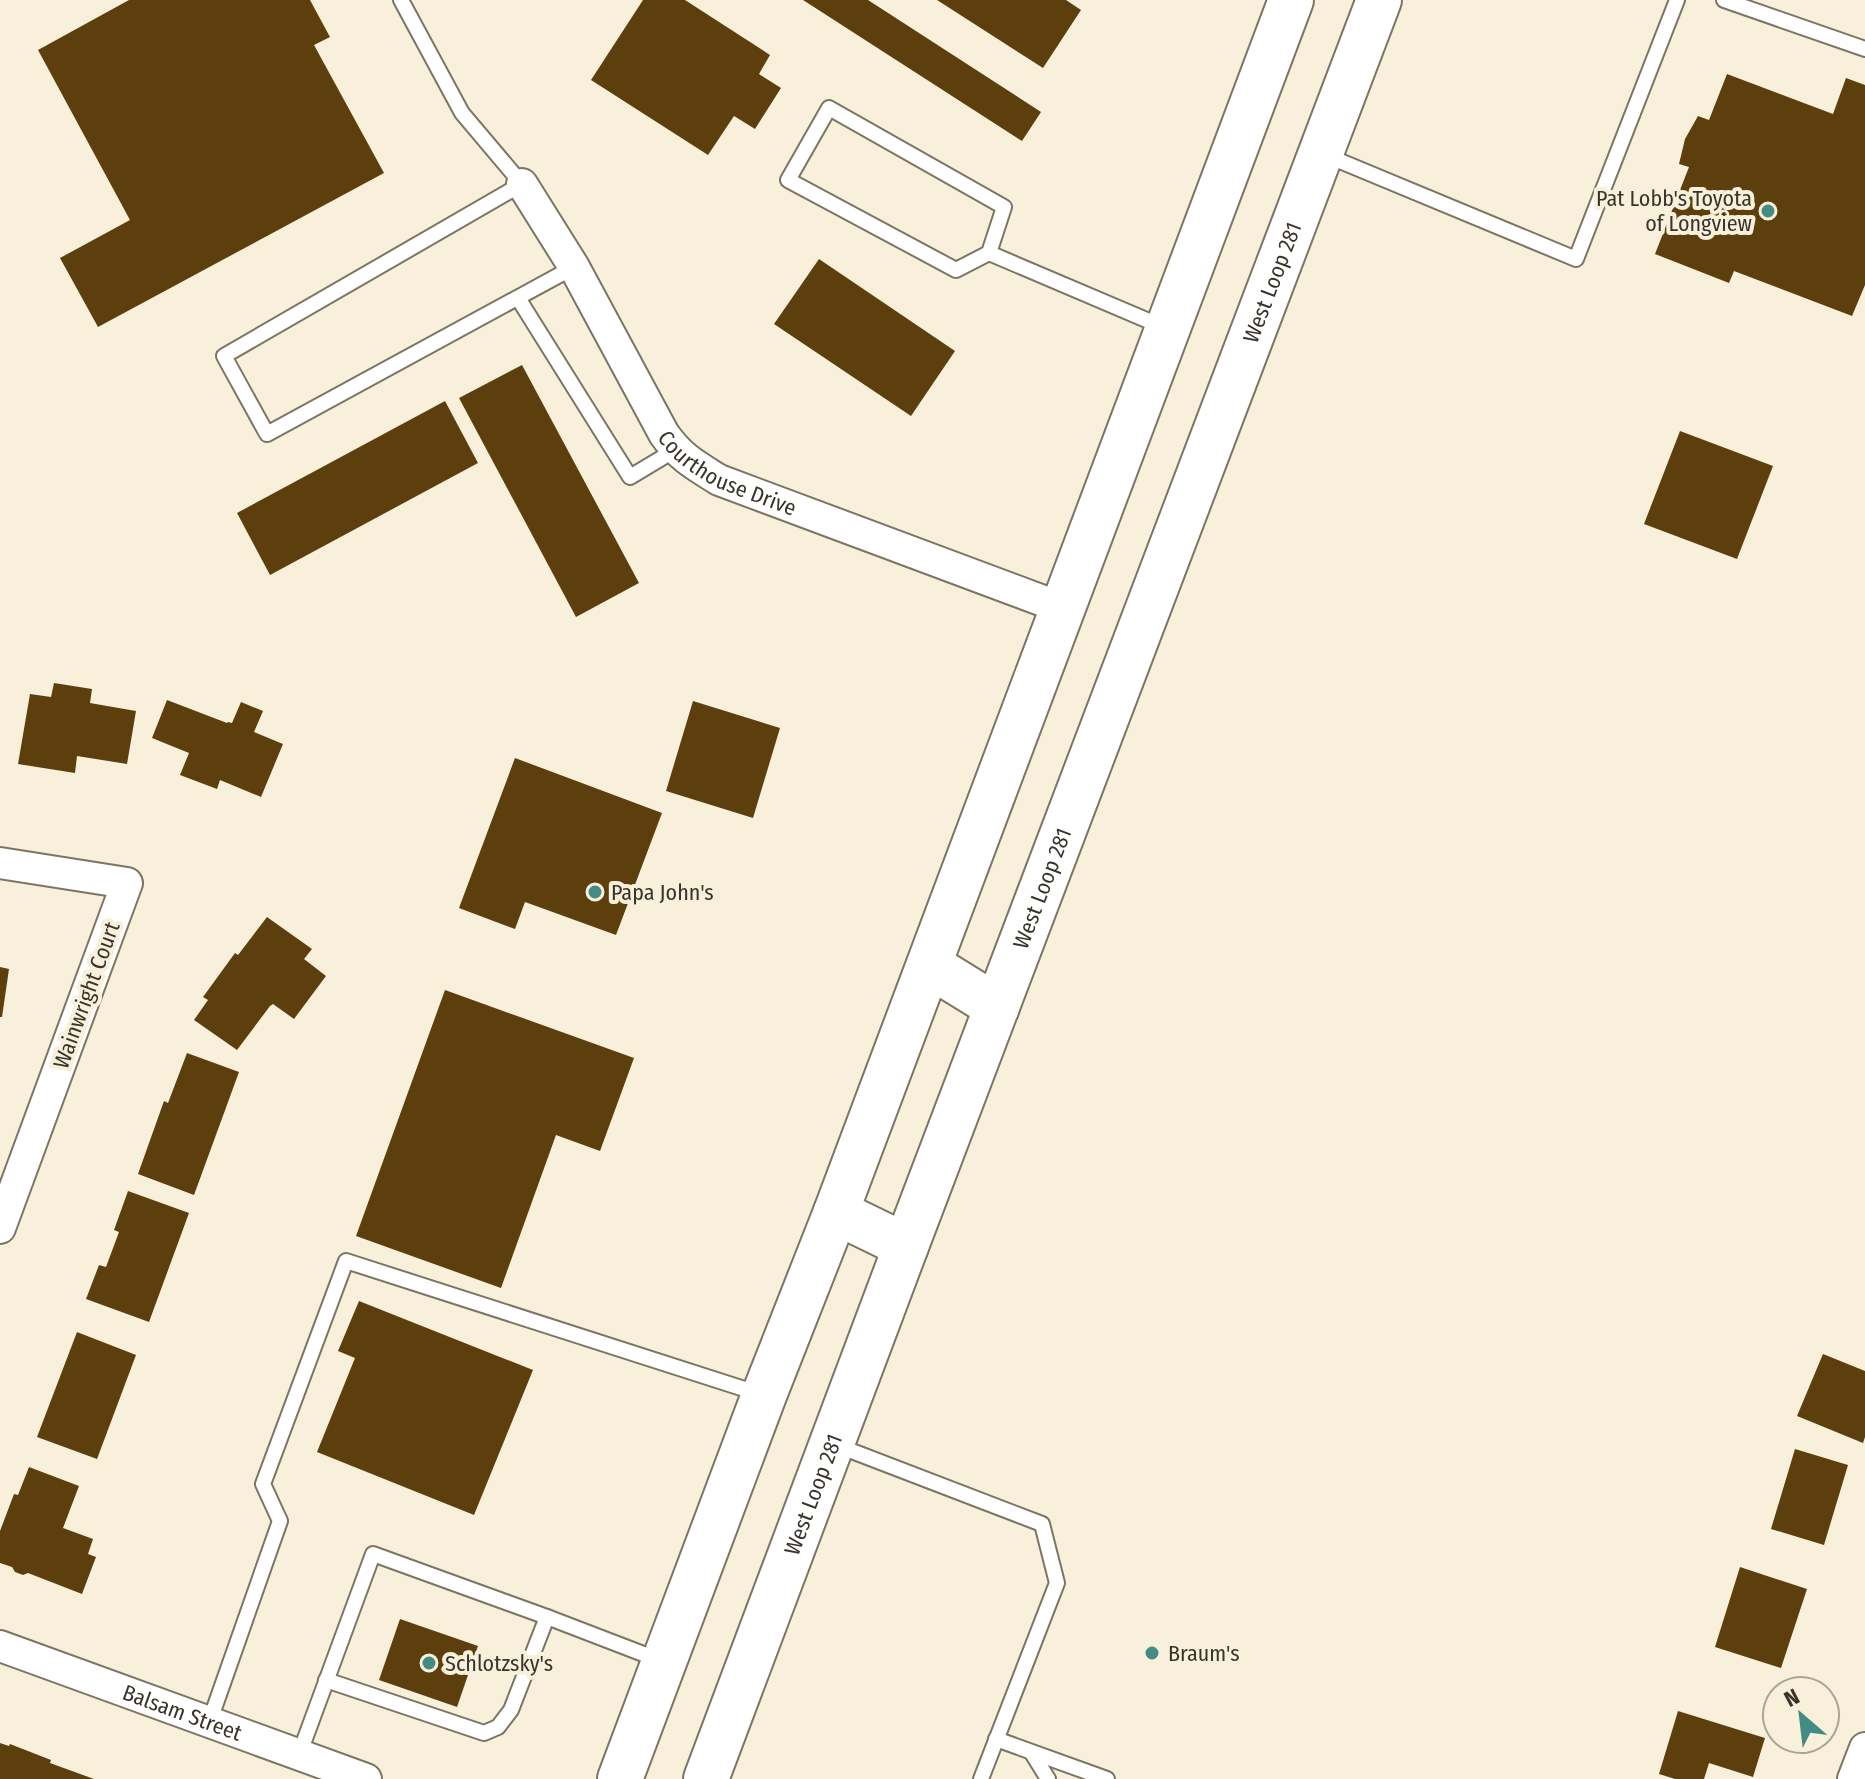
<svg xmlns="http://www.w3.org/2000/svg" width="1865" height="1779" viewBox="0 0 1865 1779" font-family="'Fira Sans Condensed',sans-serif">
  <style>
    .building { fill: #5d3f0d }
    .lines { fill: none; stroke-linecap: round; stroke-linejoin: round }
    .service-casing { stroke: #7d7563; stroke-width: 18 }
    .minor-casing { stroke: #7d7563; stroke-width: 34 }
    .trunk-casing { stroke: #7d7563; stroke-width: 48 }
    .service { stroke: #fff; stroke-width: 14 }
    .minor { stroke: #fff; stroke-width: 30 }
    .trunk { stroke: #fff; stroke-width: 44 }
    .poi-dot { fill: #448b85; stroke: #f8f0db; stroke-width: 3 }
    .labels { text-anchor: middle; stroke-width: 8; stroke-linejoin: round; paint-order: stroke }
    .poi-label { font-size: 22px; fill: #38342c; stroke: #f8f0db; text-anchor: start }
    .street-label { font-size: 22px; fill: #38342c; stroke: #f8f0db }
  </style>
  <rect width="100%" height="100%" fill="#f8f0db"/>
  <!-- building -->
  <g class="building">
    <path d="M129,0H310L330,37L314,45L384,173L98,327L60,258L130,220L38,50Z"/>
    <path d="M643,0H685L770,55L759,74L781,88L755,129L734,116L708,155L591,80Z"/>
    <path d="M803,0H868L1041,112L1022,141Z"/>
    <path d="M937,0H1066L1081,10L1043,68Z"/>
    <path d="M1727,74L1833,114L1846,78L1865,85V285L1852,316L1734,271L1729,283L1655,254L1689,167L1679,164L1685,139L1698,116L1709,120Z"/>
    <path d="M819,259L955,351L911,416L774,324Z"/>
    <path d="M522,365L639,583L576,617L459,398Z"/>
    <path d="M445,401L478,463L270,575L237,513Z"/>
    <path d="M1680,431L1773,466L1737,559L1644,524Z"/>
    <path d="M54,683L92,689L90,703L136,711L127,764L77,756L75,773L18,764L30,694L51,697Z"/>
    <path d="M167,700L227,723L228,722L232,723L241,702L263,711L254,732L283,744L261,797L220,780L217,789L180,775L189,753L152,738Z"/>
    <path d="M693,701L780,728L753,818L666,791Z"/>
    <path d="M515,758L662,813L616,935L525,902L515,929L459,908Z"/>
    <path d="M267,917L312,949L304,959L326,976L294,1019L273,1004L270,1006L237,1050L194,1020L208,1000L203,997L235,953L238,955Z"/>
    <path d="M0,967L9,969L2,1017H0Z"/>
    <path d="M445,990L634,1058L600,1151L556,1135L501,1288L356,1236Z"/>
    <path d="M187,1053L239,1072L194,1195L138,1174L164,1101L168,1103Z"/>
    <path d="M128,1191L189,1213L149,1322L86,1299L99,1265L106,1267L119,1232L114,1230Z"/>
    <path d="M359,1301L533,1370L474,1515L317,1452L355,1358L338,1351Z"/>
    <path d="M77,1332L136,1355L97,1459L37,1437Z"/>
    <path d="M1823,1354L1865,1371V1437L1863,1443L1797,1416Z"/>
    <path d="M1795,1449L1848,1465L1824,1545L1771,1529Z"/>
    <path d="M29,1467L79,1486L63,1528L93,1539L88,1554L96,1557L82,1594L28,1573L23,1575L15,1572L12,1567L0,1563V1531L14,1494L18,1495Z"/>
    <path d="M1740,1567L1807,1589L1781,1668L1715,1647Z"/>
    <path d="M400,1619L478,1646L457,1707L379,1680Z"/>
    <path d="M1678,1711L1765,1738L1753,1777L1709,1763L1704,1779H1675L1659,1774Z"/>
    <path d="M0,1743L9,1746L10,1744L51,1760L50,1763L94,1779H0Z"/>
  </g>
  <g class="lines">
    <!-- service casing -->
    <g class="service-casing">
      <g id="service">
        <path d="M401,0L462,113L522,184L224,356L267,434L574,267"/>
        <path d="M1724,0L1865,49"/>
        <path d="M1323,154L1576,259L1677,0"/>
        <path d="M989,253L1004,207L829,108L788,180L956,270L989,253L1163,327"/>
        <path d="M518,298L630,477L675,450"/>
        <path d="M836,1445L1042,1524L1057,1583L981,1779"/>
        <path d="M326,1680L484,1733L498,1727L511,1710L547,1617"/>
        <path d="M209,1723L280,1521L263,1484L346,1261L760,1394"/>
        <path d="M996,1739L1107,1779"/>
        <path d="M1032,1753L1048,1779"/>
        <path d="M299,1755L373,1554L547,1617L659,1660"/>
      </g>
    </g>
    <!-- minor casing -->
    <g class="minor-casing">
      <g id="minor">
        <path id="s1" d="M522,184L574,267L664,434C681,458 695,465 719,480L1062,608"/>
        <path d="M0,863L127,883L0,1228"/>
        <path id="s2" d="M0,1646L366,1779"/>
        <path d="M1853,1779L1865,1748"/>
      </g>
    </g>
    <!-- trunk casing -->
    <g class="trunk-casing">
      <g id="trunk">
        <path d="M929,965L997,1007"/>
        <path d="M836,1212L906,1246"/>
        <path d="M620,1779L764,1395L836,1212L1291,0"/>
        <path id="s3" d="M706,1779L906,1246L1379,0"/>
      </g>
    </g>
    <!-- service -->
    <use href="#service" class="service"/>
    <!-- minor -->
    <use href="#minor" class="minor"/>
    <!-- trunk -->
    <use href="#trunk" class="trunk"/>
  </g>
  <!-- markers -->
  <g class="poi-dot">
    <circle cx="1768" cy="211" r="8"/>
    <circle cx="595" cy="892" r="8"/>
    <circle cx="1152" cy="1653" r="8"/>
    <circle cx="429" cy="1663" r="8"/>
  </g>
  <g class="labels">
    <!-- poi labels -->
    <g class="poi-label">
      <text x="1752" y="206" text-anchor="end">Pat Lobb's Toyota<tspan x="1752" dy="25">of Longview</tspan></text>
      <text x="611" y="900">Papa John's</text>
      <text x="1168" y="1661">Braum's</text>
      <text x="445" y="1671">Schlotzsky's</text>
    </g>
    <!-- street labels -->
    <g class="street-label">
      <text dy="8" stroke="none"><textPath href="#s3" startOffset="1600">West Loop 281</textPath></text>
      <text dy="8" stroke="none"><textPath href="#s1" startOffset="364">Courthouse Drive</textPath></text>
      <text dy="8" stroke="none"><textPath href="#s3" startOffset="952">West Loop 281</textPath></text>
      <text transform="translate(86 995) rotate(-70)" y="8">Wainwright Court</text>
      <text dy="8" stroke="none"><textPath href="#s3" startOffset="304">West Loop 281</textPath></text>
      <text dy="8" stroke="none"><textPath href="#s2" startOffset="194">Balsam Street</textPath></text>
    </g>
  </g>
  <!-- north arrow -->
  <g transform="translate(1801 1715) rotate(332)"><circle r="38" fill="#f8f0db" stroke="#aba595" stroke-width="2"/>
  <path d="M0-6L14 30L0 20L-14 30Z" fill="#448b85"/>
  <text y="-12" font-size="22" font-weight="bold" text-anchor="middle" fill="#38342c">N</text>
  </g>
</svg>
